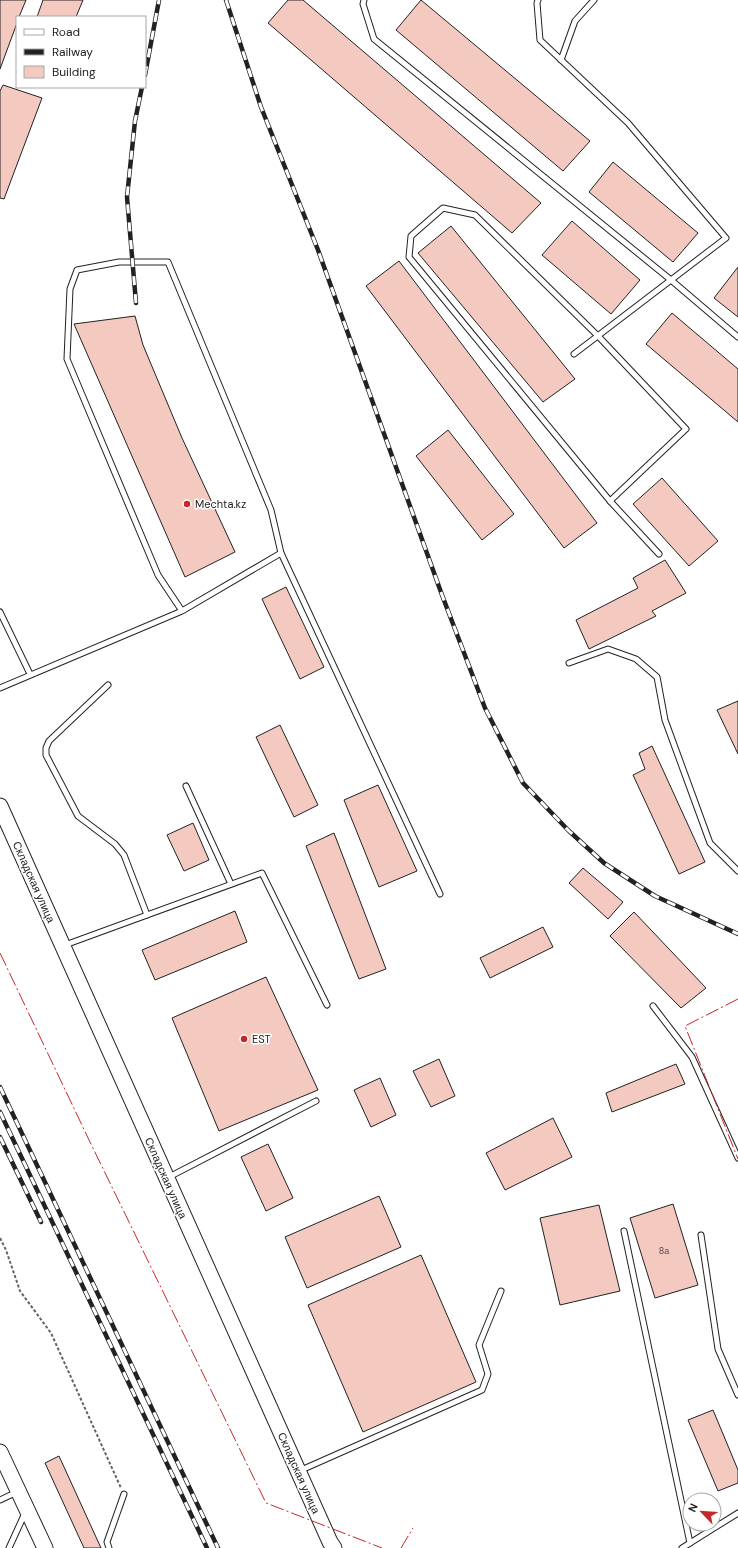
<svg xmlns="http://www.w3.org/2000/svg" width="738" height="1548" viewBox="0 0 738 1548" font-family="'DM Sans',sans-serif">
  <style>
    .building { fill: #f3c9c0; stroke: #222 }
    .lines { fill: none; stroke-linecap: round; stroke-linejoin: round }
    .lane-casing { stroke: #222; stroke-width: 7 }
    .secondary-casing { stroke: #222; stroke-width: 17 }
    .path { stroke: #646464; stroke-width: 2; stroke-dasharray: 3 2; stroke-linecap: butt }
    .lane { stroke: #fff; stroke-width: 5 }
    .secondary { stroke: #fff; stroke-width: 15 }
    .rail-casing { stroke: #222; stroke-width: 4.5 }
    .rail { stroke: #fff; stroke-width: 3; stroke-dasharray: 9; stroke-linecap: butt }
    .power { stroke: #c62828; stroke-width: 1; stroke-dasharray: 14 3 2 3; stroke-linecap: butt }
    .poi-dot { fill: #c62828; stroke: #fff; stroke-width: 1.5 }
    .labels { text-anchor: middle; stroke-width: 3; stroke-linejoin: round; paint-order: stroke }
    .number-label { font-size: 9px; fill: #564c4a }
    .poi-label { font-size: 11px; fill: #222; stroke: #fff; text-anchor: start }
    .street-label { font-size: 11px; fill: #222; stroke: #fff }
  </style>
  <rect width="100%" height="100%" fill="#fff"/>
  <!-- building -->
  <g class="building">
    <path d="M0,0H26L19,17H17V23L0,69Z"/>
    <path d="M43,0H83L76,17H37Z"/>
    <path d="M288,0H303L541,203L512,233L268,23Z"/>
    <path d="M421,0L590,141L563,171L396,30Z"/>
    <path d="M3,85L42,98L4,199L0,198V91Z"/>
    <path d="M613,162L698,233L673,262L589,192Z"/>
    <path d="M572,221L640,280L611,314L542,255Z"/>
    <path d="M451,226L575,379L543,402L418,253Z"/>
    <path d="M399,261L597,523L564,548L366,286Z"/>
    <path d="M738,267V317L714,298Z"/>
    <path d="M672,313L738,369V422L646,344Z"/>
    <path d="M135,316L143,345L182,438L235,552L185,577L74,324Z"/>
    <path d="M448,430L514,514L482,540L416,456Z"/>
    <path d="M662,478L718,541L689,566L633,504Z"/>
    <path d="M665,560L686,593L652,611L656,616L589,649L576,620L638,588L633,578Z"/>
    <path d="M286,587L324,667L300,679L262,599Z"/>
    <path d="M738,701V754L717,710Z"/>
    <path d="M280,725L318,805L294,817L256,737Z"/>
    <path d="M652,746L705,862L679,874L633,775L645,769L639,753Z"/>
    <path d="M378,785L417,871L379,887L344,800Z"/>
    <path d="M193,823L209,860L184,871L167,835Z"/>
    <path d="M334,833L386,969L359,979L306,846Z"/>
    <path d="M583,868L623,902L608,919L569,883Z"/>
    <path d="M235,911L247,942L155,980L142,950Z"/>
    <path d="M634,912L706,988L681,1008L610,936Z"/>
    <path d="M543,927L553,947L490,978L480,958Z"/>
    <path d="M266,977L318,1090L219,1131L172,1018Z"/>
    <path d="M439,1059L455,1096L431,1107L413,1071Z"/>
    <path d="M676,1064L685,1084L612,1112L606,1093Z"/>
    <path d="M380,1078L396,1115L371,1127L354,1090Z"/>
    <path d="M553,1118L572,1157L505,1190L486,1153Z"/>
    <path d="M268,1144L293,1198L266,1211L241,1157Z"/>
    <path d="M379,1196L401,1247L307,1288L285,1237Z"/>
    <path d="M673,1204L698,1285L655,1298L630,1218Z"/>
    <path d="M599,1205L620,1291L560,1305L540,1218Z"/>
    <path d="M421,1255L476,1382L363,1432L308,1305Z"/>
    <path d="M713,1410L738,1470V1483L718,1491L688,1420Z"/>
    <path d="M59,1456L101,1548H84L45,1463Z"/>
  </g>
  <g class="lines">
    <!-- lane casing -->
    <g class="lane-casing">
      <g id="lane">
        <path d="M364,0L363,4L374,39L671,280L738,337"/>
        <path d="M538,0L537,3L540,40L628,123L726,238L574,354"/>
        <path d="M561,60L575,21L594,0"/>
        <path d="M443,208L475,215L598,336L686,429L610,501L409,257L411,236Z"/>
        <path d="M610,501L659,554"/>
        <path d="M281,553L440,894"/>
        <path d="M0,612L30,674"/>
        <path d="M569,663L608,649L636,659L657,677L665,720L710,843L738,871"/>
        <path d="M108,685L49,741L46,748V755L78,816L115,844L124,855L147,915"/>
        <path d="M0,688L182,611L281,553L271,510L168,262H119L77,270L70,289L67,359L158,575L182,611"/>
        <path d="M186,786L231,884"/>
        <path d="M65,945L262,873L327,1005"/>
        <path d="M653,1006L692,1057L738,1158"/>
        <path d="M169,1177L316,1101"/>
        <path d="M624,1231L690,1543"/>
        <path d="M701,1235L718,1349L738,1395"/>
        <path d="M299,1471L482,1390L488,1374L479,1345L501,1291"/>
        <path d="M0,1500L17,1492"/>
        <path d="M9,1548L25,1513"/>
        <path d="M109,1548L107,1542L124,1494"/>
        <path d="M682,1548L738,1513"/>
      </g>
    </g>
    <!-- secondary casing -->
    <g class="secondary-casing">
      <g id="secondary">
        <path d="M0,806L330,1542L334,1548"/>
        <path d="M0,1452L45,1548"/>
      </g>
    </g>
    <!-- path -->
    <path class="path" d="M0,1238L6,1250L20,1291L51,1333L121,1488"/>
    <!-- lane -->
    <use href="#lane" class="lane"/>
    <!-- secondary -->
    <use href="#secondary" class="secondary"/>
    <!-- rail casing -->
    <g class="rail-casing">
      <g id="rail">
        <path d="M226,0L261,107L318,250L442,595L485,708L523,783L569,831L604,863L655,896L738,934"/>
        <path d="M145,75L159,0"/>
        <path d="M136,303L127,197L135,121L142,87"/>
        <path d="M0,1087L218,1548"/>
        <path d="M0,1112L207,1548"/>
        <path d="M0,1137L41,1222"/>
      </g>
    </g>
    <!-- rail -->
    <use href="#rail" class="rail"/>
    <!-- power -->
    <g class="power">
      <path d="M0,953L90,1142L266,1503L382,1548"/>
      <path d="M738,999L685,1026L738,1159"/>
      <path d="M401,1548L413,1528"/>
    </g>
  </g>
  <!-- markers -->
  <g class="poi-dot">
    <circle cx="187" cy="504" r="4"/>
    <circle cx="244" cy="1039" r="4"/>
  </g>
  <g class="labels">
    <!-- number labels -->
    <g class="number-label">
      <text x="664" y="1254">8а</text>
    </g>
    <!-- poi labels -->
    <g class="poi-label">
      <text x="195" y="508">Mechta.kz</text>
      <text x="252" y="1043">EST</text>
    </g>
    <!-- street labels -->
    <g class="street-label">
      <text transform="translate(34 882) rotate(66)" y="4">Складская улица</text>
      <text transform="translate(166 1178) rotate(66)" y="4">Складская улица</text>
      <text transform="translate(299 1473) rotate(66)" y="4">Складская улица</text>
    </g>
  </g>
  <!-- legend -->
  <rect x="16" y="16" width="130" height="72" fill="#ffffff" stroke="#a7a7a7"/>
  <rect x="24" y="29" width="20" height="6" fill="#ffffff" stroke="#a7a7a7"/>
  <text x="52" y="36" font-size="12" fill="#222222">Road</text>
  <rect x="24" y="49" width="20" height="6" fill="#222222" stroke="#a7a7a7"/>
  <text x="52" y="56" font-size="12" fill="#222222">Railway</text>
  <rect x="24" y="66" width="20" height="12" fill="#f3c9c0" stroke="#a7a7a7"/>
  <text x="52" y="76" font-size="12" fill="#222222">Building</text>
  <!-- north arrow -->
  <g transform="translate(702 1512) rotate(295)"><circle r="19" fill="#ffffff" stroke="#a7a7a7"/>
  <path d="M0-3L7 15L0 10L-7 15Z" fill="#c62828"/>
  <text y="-6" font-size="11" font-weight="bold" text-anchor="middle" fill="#222222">N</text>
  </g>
</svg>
